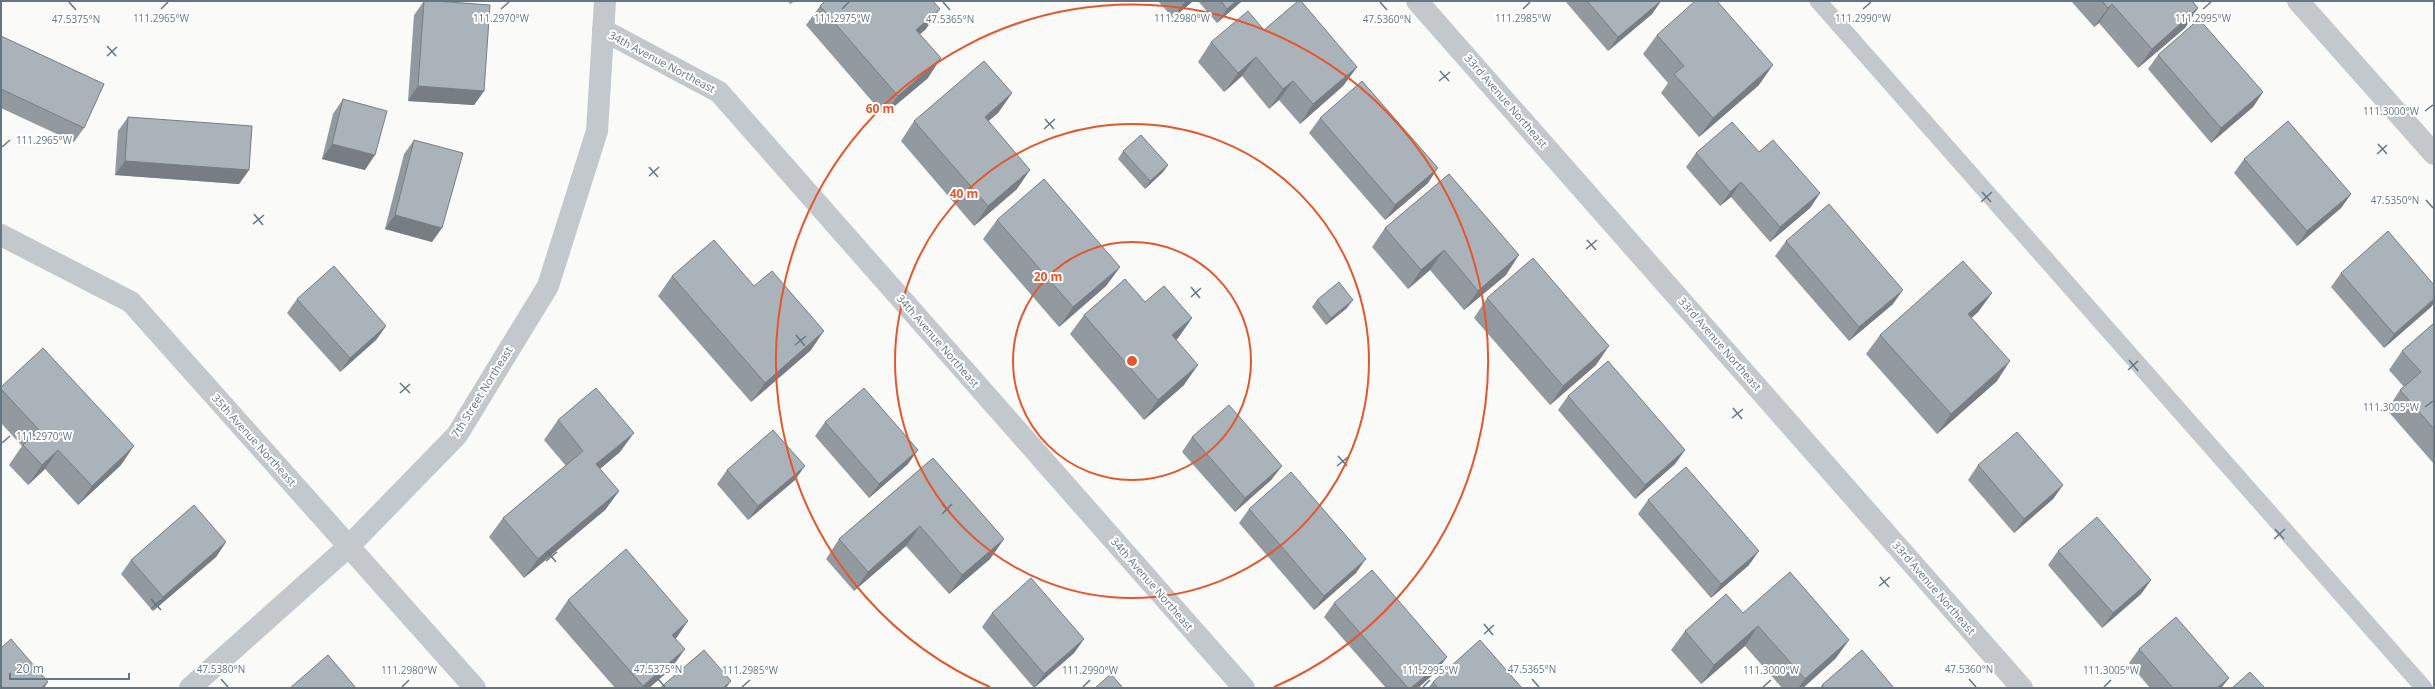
<svg xmlns="http://www.w3.org/2000/svg" width="2435" height="689" viewBox="0 0 2435 689" font-family="'Open Sans',sans-serif">
  <style>
    .lines { fill: none; stroke-linecap: round; stroke-linejoin: round }
    .lane { stroke: #c3c8cc; stroke-width: 17 }
    .street { stroke: #c3c8cc; stroke-width: 22 }
    .wall { fill: #929a9f }
    .shaded-wall { fill: #777d82 }
    .building { fill: #aab3b9; stroke: #777d82 }
    .ticks { fill: none; stroke: #657683; stroke-width: 1.5 }
    .ring { fill: none; stroke: #e4572e; stroke-width: 2 }
    .labels { text-anchor: middle; stroke-width: 4; stroke-linejoin: round; paint-order: stroke }
    .street-label { font-size: 11px; fill: #657683; stroke: #fff }
    .ticks-label { font-size: 10px; text-anchor: middle; fill: #657683; stroke: #fff; stroke-width: 4; stroke-linejoin: round; paint-order: stroke }
    .centre { fill: #e4572e; stroke: #fff; stroke-width: 2 }
    .ring-label { font-size: 12px; text-anchor: middle; font-weight: bold; fill: #e4572e; stroke: #fff; stroke-width: 4; stroke-linejoin: round; paint-order: stroke }
  </style>
  <rect width="100%" height="100%" fill="#fafaf8"/>
  <g class="lines">
    <!-- lane -->
    <path class="lane" d="M1818,1L2424,688"/>
    <!-- street -->
    <g class="street">
      <path d="M1417,1L2022,688"/>
      <path d="M2298,1L2434,154"/>
      <path d="M603,30L719,92L1244,688"/>
      <path d="M1,235L131,302L475,688"/>
      <path d="M190,688L349,546L457,435L548,286L597,131L605,1"/>
    </g>
  </g>
  <!-- wall -->
  <g class="wall">
    <path d="M424,1H436L484,91L474,105L408,101L414,15Z"/>
    <path d="M788,1H795L790,4Z"/>
    <path d="M1158,1H1193L1173,18Z"/>
    <path d="M1198,1H1242L1217,23Z"/>
    <path d="M1565,1H1661L1652,14L1608,51Z"/>
    <path d="M2071,1H2192L2198,8L2185,28L2138,68L2099,23L2094,27Z"/>
    <path d="M892,2L926,29L920,34L928,78L884,115L806,25L820,6Z"/>
    <path d="M1264,30L1357,67L1343,86L1300,124L1279,100L1269,109L1242,76L1224,92L1198,62L1211,42Z"/>
    <path d="M1657,35L1759,85L1699,137L1661,93L1668,83L1643,54Z"/>
    <path d="M1,36L84,128L74,142L1,108Z"/>
    <path d="M2158,55L2263,92L2253,107L2211,143L2148,69Z"/>
    <path d="M1012,93L998,113L988,121L1017,189L974,226L901,141L914,121Z"/>
    <path d="M343,99L365,170L322,159L333,114Z"/>
    <path d="M128,117L249,170L239,184L115,175L118,131Z"/>
    <path d="M1320,118L1428,183L1385,220L1309,133Z"/>
    <path d="M414,140L432,242L385,229L404,154Z"/>
    <path d="M1123,151L1168,165L1163,172L1145,189L1118,159Z"/>
    <path d="M1759,152L1820,193L1810,208L1770,242L1731,197L1720,206L1686,167L1696,153Z"/>
    <path d="M2244,159L2351,194L2341,208L2297,246L2234,173Z"/>
    <path d="M1449,174L1506,275L1464,310L1430,270L1408,289L1372,247L1385,228Z"/>
    <path d="M997,220L1120,267L1106,286L1059,327L983,239Z"/>
    <path d="M1786,241L1893,304L1849,341L1775,256Z"/>
    <path d="M2341,273L2434,285V303L2431,307L2384,348L2331,287Z"/>
    <path d="M672,276L811,350L751,402L658,296Z"/>
    <path d="M1992,293L1978,312L1971,318L1997,381L1937,434L1866,354L1880,335Z"/>
    <path d="M1487,298L1596,365L1550,405L1474,318Z"/>
    <path d="M297,299L386,326L376,340L340,372L287,313Z"/>
    <path d="M1317,300L1347,308L1326,325L1312,307Z"/>
    <path d="M1145,302L1192,318L1178,338L1176,340L1184,385L1144,420L1070,334L1084,315Z"/>
    <path d="M2434,323V464L2387,410L2400,390L2404,387L2389,370L2402,351Z"/>
    <path d="M1,387L121,465L78,505L45,469L28,485L9,465L22,446L1,423Z"/>
    <path d="M1568,396L1685,450L1675,464L1635,499L1558,410Z"/>
    <path d="M558,420L620,452L600,469L619,491L605,510L524,578L489,537L503,518L566,466L544,440Z"/>
    <path d="M825,422L908,464L869,498L815,436Z"/>
    <path d="M1192,437L1282,466L1271,480L1235,512L1182,452Z"/>
    <path d="M933,458L1004,539L990,559L949,594L906,546L854,591L826,559L839,539Z"/>
    <path d="M1978,465L2063,485L2053,499L2014,533L1968,480Z"/>
    <path d="M727,470L795,480L748,520L717,484Z"/>
    <path d="M1648,500L1749,565L1711,598L1638,514Z"/>
    <path d="M1249,509L1356,573L1314,610L1239,523Z"/>
    <path d="M226,542L216,557L153,611L121,574L131,560Z"/>
    <path d="M2058,551L2151,580L2141,594L2102,628L2048,565Z"/>
    <path d="M568,600L676,639L671,669L649,688H615L555,619Z"/>
    <path d="M1334,603L1437,671L1418,688H1386L1324,617Z"/>
    <path d="M992,613L1084,639L1074,653L1034,688L982,627Z"/>
    <path d="M1743,613L1849,640L1835,659L1803,688H1782L1745,646L1701,684L1671,650L1685,631Z"/>
    <path d="M2139,649L2229,678L2221,688H2150L2129,663Z"/>
    <path d="M1433,682L1522,688H1428Z"/>
    <path d="M1822,685L1894,688H1820Z"/>
  </g>
  <!-- shaded-wall -->
  <g class="shaded-wall">
    <path d="M1186,1H1193L1173,18L1183,4Z"/>
    <path d="M1236,1H1242L1217,23L1227,9Z"/>
    <path d="M1661,1L1652,14L1608,51L1618,37Z"/>
    <path d="M2112,4L2099,23L2094,27L2108,8Z"/>
    <path d="M2198,8L2185,28L2138,68L2152,49Z"/>
    <path d="M940,9L926,29L903,49L916,30Z"/>
    <path d="M1256,57L1242,76L1224,92L1238,73Z"/>
    <path d="M941,58L928,78L884,115L898,96Z"/>
    <path d="M1773,65L1759,85L1699,137L1713,118Z"/>
    <path d="M1357,67L1343,86L1300,124L1313,104Z"/>
    <path d="M1293,81L1279,100L1269,109L1283,89Z"/>
    <path d="M418,86L484,91L474,105L408,101Z"/>
    <path d="M2263,92L2253,107L2211,143L2221,128Z"/>
    <path d="M1012,93L998,113L971,136L985,117Z"/>
    <path d="M332,144L375,155L365,170L322,159Z"/>
    <path d="M125,161L249,170L239,184L115,175Z"/>
    <path d="M1168,165L1163,172L1145,189L1150,181Z"/>
    <path d="M1438,168L1428,183L1385,220L1395,205Z"/>
    <path d="M1030,170L1017,189L974,226L988,206Z"/>
    <path d="M1741,182L1731,197L1720,206L1730,192Z"/>
    <path d="M1820,193L1810,208L1770,242L1780,227Z"/>
    <path d="M2351,194L2341,208L2297,246L2307,231Z"/>
    <path d="M395,215L442,228L432,242L385,229Z"/>
    <path d="M1444,250L1430,270L1408,289L1421,270Z"/>
    <path d="M1519,255L1506,275L1464,310L1478,291Z"/>
    <path d="M1120,267L1106,286L1059,327L1073,307Z"/>
    <path d="M1903,290L1893,304L1849,341L1859,327Z"/>
    <path d="M1992,293L1978,312L1954,334L1968,314Z"/>
    <path d="M2434,299V303L2431,307L2384,348L2394,334Z"/>
    <path d="M1353,300L1347,308L1326,325L1331,318Z"/>
    <path d="M1192,318L1178,338L1158,355L1172,335Z"/>
    <path d="M386,326L376,340L340,372L350,358Z"/>
    <path d="M824,331L811,350L751,402L765,383Z"/>
    <path d="M1609,346L1596,365L1550,405L1563,386Z"/>
    <path d="M2010,361L1997,381L1937,434L1951,414Z"/>
    <path d="M1198,365L1184,385L1144,420L1158,400Z"/>
    <path d="M634,433L620,452L583,483L596,464Z"/>
    <path d="M134,446L121,465L78,505L92,486Z"/>
    <path d="M58,450L45,469L28,485L42,465Z"/>
    <path d="M918,450L908,464L869,498L879,484Z"/>
    <path d="M1685,450L1675,464L1635,499L1645,485Z"/>
    <path d="M805,466L795,480L748,520L758,506Z"/>
    <path d="M1282,466L1271,480L1235,512L1245,498Z"/>
    <path d="M2063,485L2053,499L2014,533L2024,519Z"/>
    <path d="M619,491L605,510L524,578L538,559Z"/>
    <path d="M920,526L906,546L854,591L868,572Z"/>
    <path d="M1004,539L990,559L949,594L962,575Z"/>
    <path d="M226,542L216,557L153,611L163,597Z"/>
    <path d="M1759,551L1749,565L1711,598L1721,584Z"/>
    <path d="M1366,559L1356,573L1314,610L1324,596Z"/>
    <path d="M2151,580L2141,594L2102,628L2113,613Z"/>
    <path d="M688,621L675,640L672,635Z"/>
    <path d="M1758,626L1745,646L1701,684L1714,665Z"/>
    <path d="M1084,639L1074,653L1034,688L1044,674Z"/>
    <path d="M1849,640L1835,659L1803,688H1798L1805,679Z"/>
    <path d="M685,649L671,669L649,688H641L643,686Z"/>
    <path d="M1447,657L1437,671L1418,688H1411Z"/>
    <path d="M2229,678L2221,688H2217Z"/>
    <path d="M731,681L726,688H723Z"/>
    <path d="M48,682L44,688H41Z"/>
  </g>
  <!-- building -->
  <g class="building">
    <path d="M424,1H436L490,5L484,91L418,86Z"/>
    <path d="M825,1H892V2L893,1H933L940,9L916,30L941,58L898,96L820,6Z"/>
    <path d="M1181,1H1186L1183,4Z"/>
    <path d="M1221,1H1236L1227,9Z"/>
    <path d="M1298,1H1301L1357,67L1313,104L1293,81L1283,89L1256,57L1238,73L1211,42L1248,11L1264,30Z"/>
    <path d="M1587,1H1661L1618,37Z"/>
    <path d="M1695,1H1717L1773,65L1713,118L1674,74L1684,66L1657,35Z"/>
    <path d="M2102,1H2192L2198,8L2152,49L2112,4L2108,8Z"/>
    <path d="M2199,19L2263,92L2221,128L2158,55Z"/>
    <path d="M1,36L104,84L84,128L1,89Z"/>
    <path d="M984,61L1012,93L985,117L1030,170L988,206L914,121Z"/>
    <path d="M1362,81L1438,168L1395,205L1320,118Z"/>
    <path d="M343,99L387,111L375,155L332,144Z"/>
    <path d="M128,117L252,126L249,170L125,161Z"/>
    <path d="M2288,121L2351,194L2307,231L2244,159Z"/>
    <path d="M1732,122L1759,152L1773,140L1820,193L1780,227L1741,182L1730,192L1696,153Z"/>
    <path d="M1141,135L1168,165L1150,181L1123,151Z"/>
    <path d="M414,140L463,153L442,228L395,215Z"/>
    <path d="M1449,174L1519,255L1478,291L1444,250L1421,270L1385,228Z"/>
    <path d="M1044,179L1120,267L1073,307L997,220Z"/>
    <path d="M1829,204L1903,290L1859,327L1786,241Z"/>
    <path d="M2388,231L2434,285V299L2394,334L2341,273Z"/>
    <path d="M714,240L754,286L772,271L824,331L765,383L672,276Z"/>
    <path d="M1533,258L1609,346L1563,386L1487,298Z"/>
    <path d="M1963,261L1992,293L1968,314L2010,361L1951,414L1880,335Z"/>
    <path d="M334,266L386,326L350,358L297,299Z"/>
    <path d="M1125,279L1145,302L1164,286L1192,318L1172,335L1198,365L1158,400L1084,315Z"/>
    <path d="M1339,282L1353,300L1331,318L1317,300Z"/>
    <path d="M2434,323V429L2400,390L2421,372L2402,351Z"/>
    <path d="M43,348L134,446L92,486L58,450L42,465L23,445L39,430L1,389V387Z"/>
    <path d="M1608,361L1685,450L1645,485L1568,396Z"/>
    <path d="M596,388L634,433L596,464L619,491L538,559L503,518L583,451L558,420Z"/>
    <path d="M864,388L918,450L879,484L825,422Z"/>
    <path d="M1229,405L1282,466L1245,498L1192,437Z"/>
    <path d="M773,430L805,466L758,506L727,470Z"/>
    <path d="M2017,432L2063,485L2024,519L1978,465Z"/>
    <path d="M933,458L1004,539L962,575L920,526L868,572L839,539Z"/>
    <path d="M1686,467L1759,551L1721,584L1648,500Z"/>
    <path d="M1291,472L1366,559L1324,596L1249,509Z"/>
    <path d="M194,505L226,542L163,597L131,560Z"/>
    <path d="M2097,517L2151,580L2113,613L2058,551Z"/>
    <path d="M626,549L688,621L672,635L685,649L643,686L568,600Z"/>
    <path d="M1372,570L1447,657L1411,688H1408L1334,603Z"/>
    <path d="M1790,572L1849,640L1805,679L1758,626L1714,665L1685,631L1726,594L1743,613Z"/>
    <path d="M1031,578L1084,639L1044,674L992,613Z"/>
    <path d="M2176,617L2229,678L2217,688H2173L2139,649Z"/>
    <path d="M11,639L48,682L41,688H1V648Z"/>
    <path d="M1480,640L1522,688H1438L1433,682Z"/>
    <path d="M704,650L731,681L723,688H660Z"/>
    <path d="M1862,650L1894,688H1824L1822,685Z"/>
    <path d="M328,655L356,688H290Z"/>
    <path d="M2250,672L2265,688H2232Z"/>
    <path d="M1111,674L1123,688H1095Z"/>
  </g>
  <!-- ticks -->
  <path class="ticks" d="M69,2L76,10M943,2L950,10M1380,2L1387,10M161,9L168,2M501,9L509,2M842,9L849,2M1182,9L1190,2M1523,9L1530,2M1863,9L1871,2M2203,9L2211,2M107,46L116,56M107,56L117,47M1440,71L1449,81M1439,81L1450,72M2425,111L2433,105M1045,119L1054,129M1044,129L1055,119M2378,144L2387,154M2,147L10,140M2377,154L2387,145M649,167L658,177M649,176L659,167M1982,192L1991,202M2426,200L2433,208M1981,202L1992,192M254,214L263,225M253,224L264,215M1587,240L1596,250M1586,249L1597,240M1191,287L1200,298M1191,297L1201,288M796,335L805,346M795,345L806,336M2129,360L2138,371M2128,370L2138,361M400,383L410,393M400,393L410,384M2425,407L2433,401M1733,408L1742,419M1732,418L1743,409M2,443L10,436M1338,456L1347,466M1337,466L1348,457M942,504L951,514M942,514L952,504M2275,529L2284,539M2274,539L2285,529M547,551L556,562M546,561L557,552M1880,577L1889,587M1879,586L1890,577M151,599L161,610M151,609L161,600M1484,624L1493,635M1484,634L1494,625M221,679L228,687M658,679L665,687M1532,679L1539,687M1969,679L1976,687M402,687L409,680M742,687L750,680M1083,687L1090,680M1423,687L1430,680M1763,687L1771,680M2104,687L2111,680"/>
  <!-- distance rings -->
  <g class="ring">
    <circle cx="1132" cy="361" r="119"/>
    <circle cx="1132" cy="361" r="237"/>
    <path d="M990 687A356 356 0 1 1 1274 687"/>
  </g>
  <g class="labels">
    <!-- street labels -->
    <g class="street-label">
      <text transform="translate(662 62) rotate(28)" y="4">34th Avenue Northeast</text>
      <text transform="translate(1506 101) rotate(49)" y="4">33rd Avenue Northeast</text>
      <text transform="translate(938 341) rotate(49)" y="4">34th Avenue Northeast</text>
      <text transform="translate(1720 344) rotate(49)" y="4">33rd Avenue Northeast</text>
      <text transform="translate(482 392) rotate(-58)" y="4">7th Street Northeast</text>
      <text transform="translate(254 440) rotate(48)" y="4">35th Avenue Northeast</text>
      <text transform="translate(1152 584) rotate(49)" y="4">34th Avenue Northeast</text>
      <text transform="translate(1934 588) rotate(49)" y="4">33rd Avenue Northeast</text>
    </g>
  </g>
  <g class="ticks-label">
    <text x="161" y="22">111.2965°W</text>
    <text x="501" y="22">111.2970°W</text>
    <text x="842" y="22">111.2975°W</text>
    <text x="1182" y="22">111.2980°W</text>
    <text x="1523" y="22">111.2985°W</text>
    <text x="1863" y="22">111.2990°W</text>
    <text x="2203" y="22">111.2995°W</text>
    <text x="950" y="23">47.5365°N</text>
    <text x="1387" y="23">47.5360°N</text>
    <text x="76" y="23">47.5375°N</text>
    <text x="2391" y="115">111.3000°W</text>
    <text x="44" y="144">111.2965°W</text>
    <text x="2395" y="204">47.5350°N</text>
    <text x="2391" y="411">111.3005°W</text>
    <text x="44" y="440">111.2970°W</text>
    <text x="221" y="673">47.5380°N</text>
    <text x="658" y="673">47.5375°N</text>
    <text x="1532" y="673">47.5365°N</text>
    <text x="1969" y="673">47.5360°N</text>
    <text x="409" y="674">111.2980°W</text>
    <text x="750" y="674">111.2985°W</text>
    <text x="1090" y="674">111.2990°W</text>
    <text x="1430" y="674">111.2995°W</text>
    <text x="1771" y="674">111.3000°W</text>
    <text x="2111" y="674">111.3005°W</text>
  </g>
  <circle cx="1132" cy="361" r="6" class="centre"/>
  <g class="ring-label">
    <text x="880" y="113">60 m</text>
    <text x="964" y="198">40 m</text>
    <text x="1048" y="281">20 m</text>
  </g>
  <!-- border -->
  <rect width="2435" height="689" fill="none" stroke="#657683" stroke-width="4"/>
  <!-- scale -->
  <path d="M10 673v6h119v-6" fill="none" stroke="#657683" stroke-width="2"/>
  <text x="16" y="673" font-size="12" fill="#657683" stroke="#ffffff" stroke-width="3" paint-order="stroke">20 m</text>
</svg>
